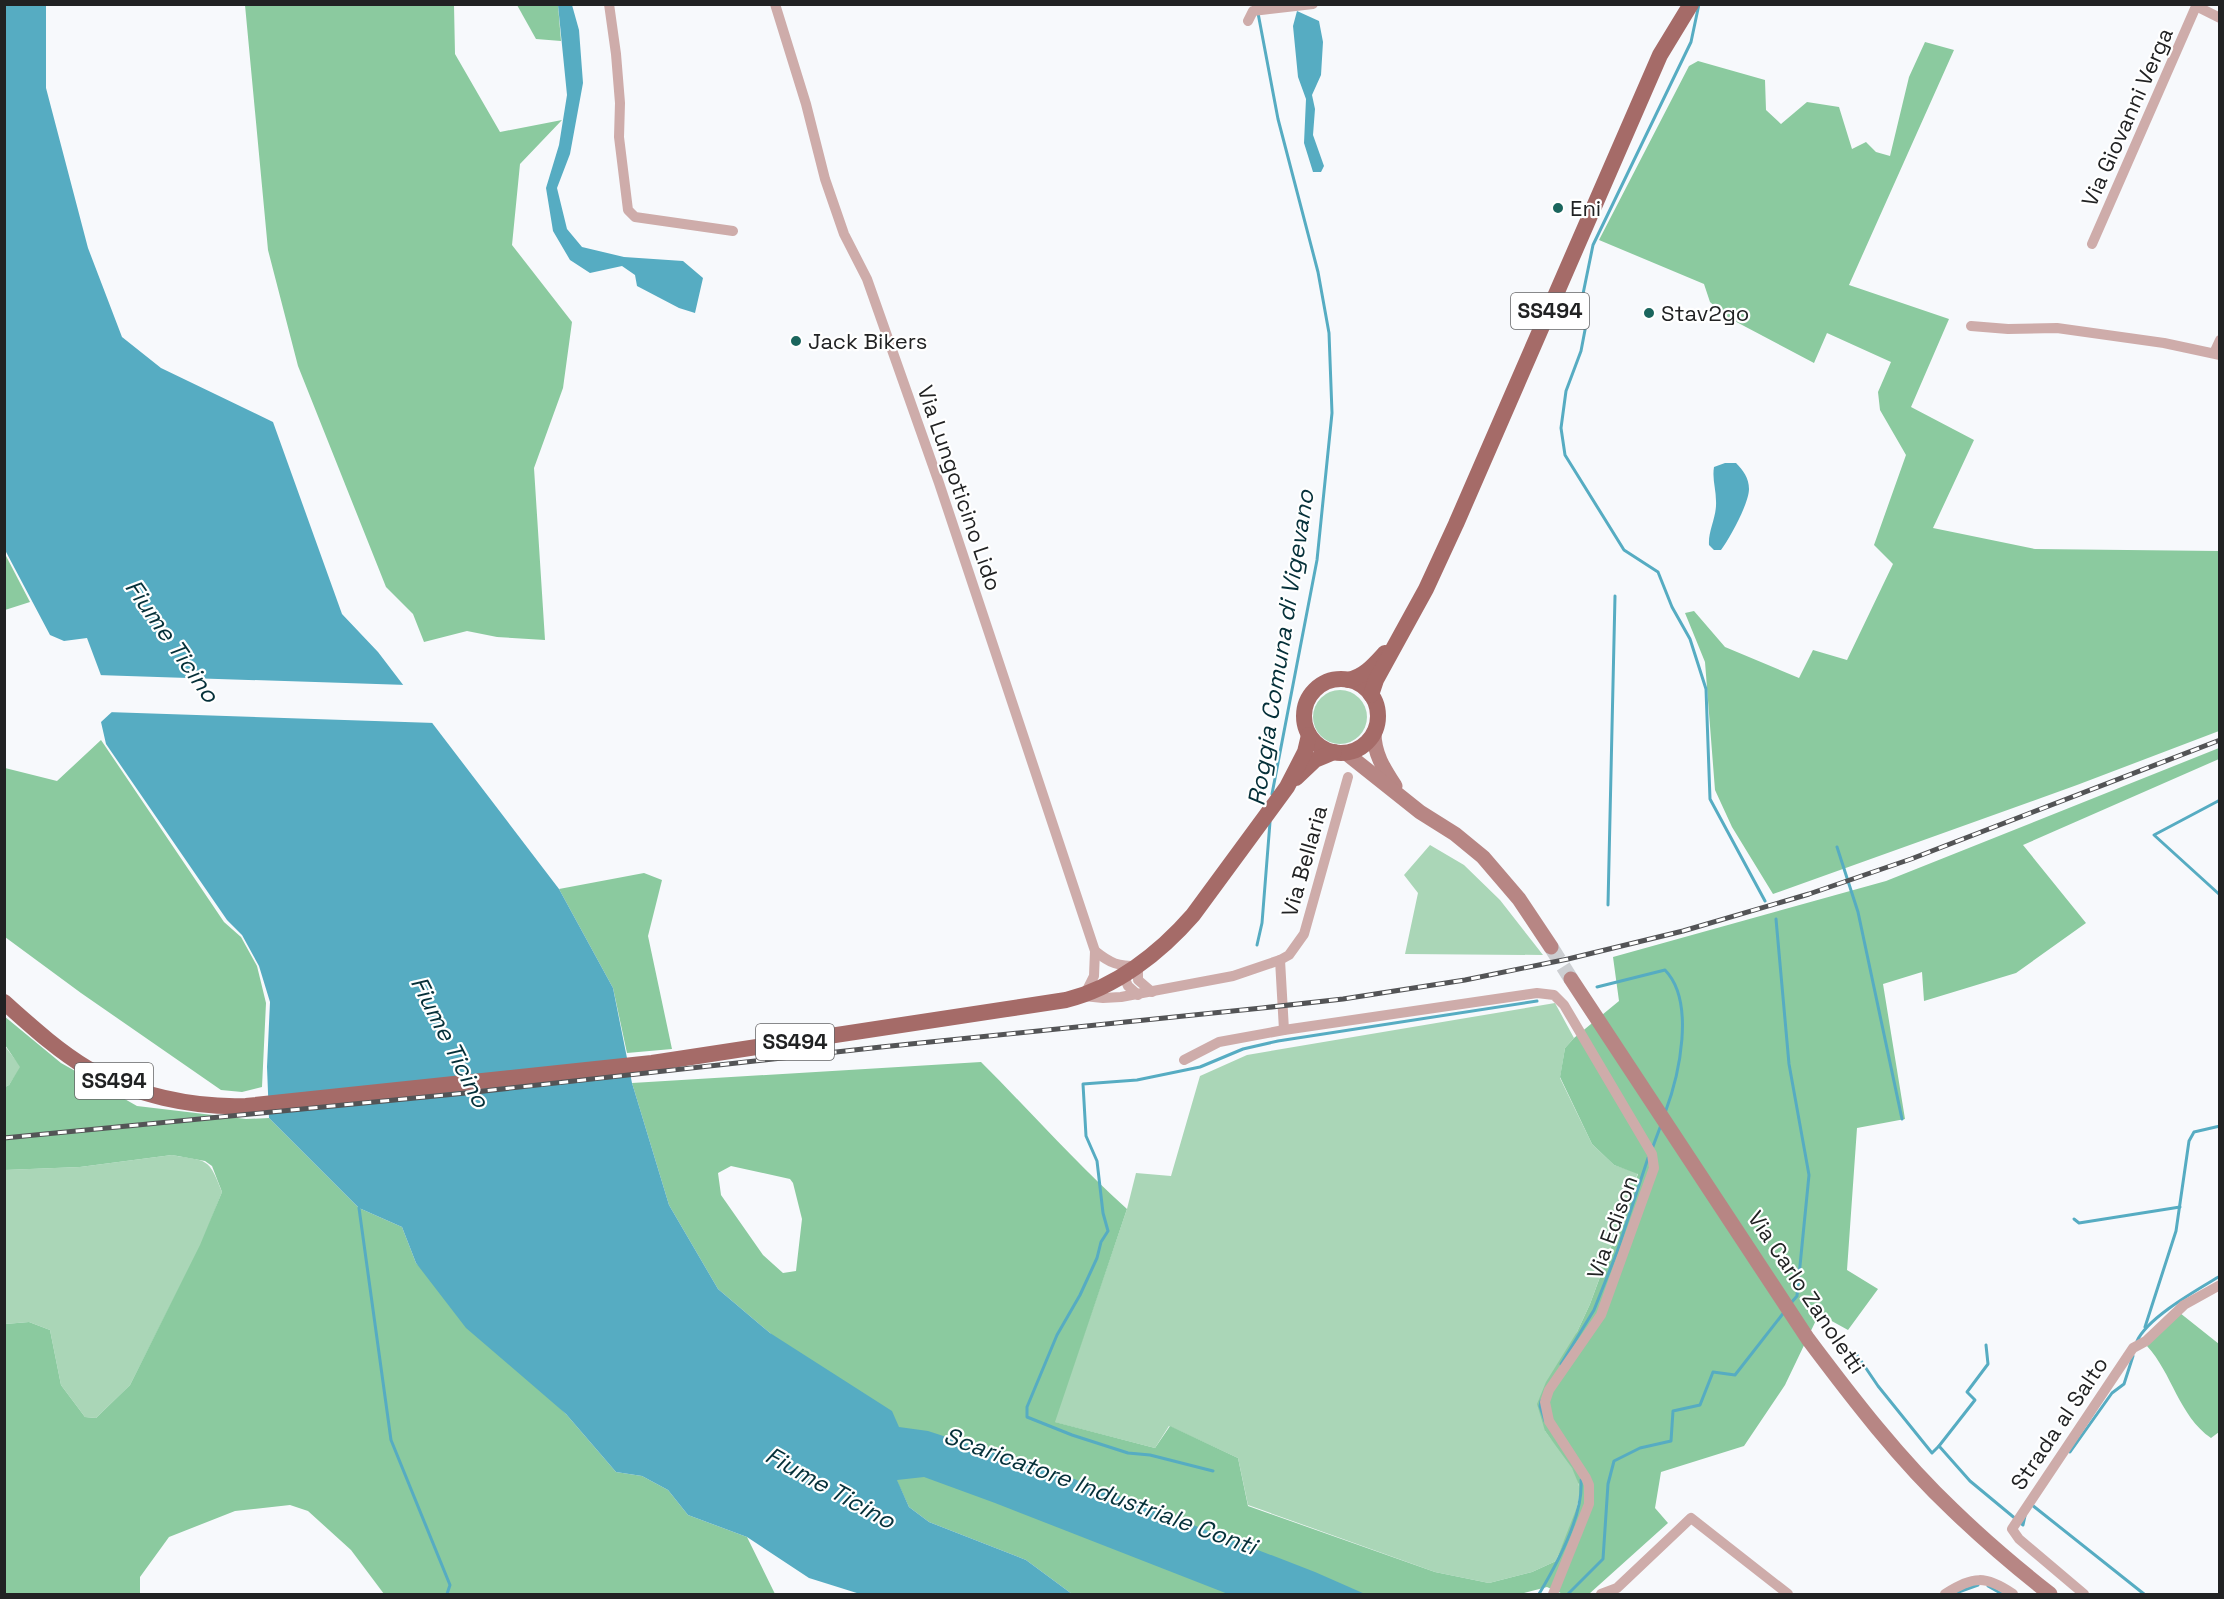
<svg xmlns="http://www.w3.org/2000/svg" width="2224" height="1599" viewBox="0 0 2224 1599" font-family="'Space Grotesk',sans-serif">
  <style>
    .green { fill: #aad6b7 }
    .forest { fill: #8bca9f; fill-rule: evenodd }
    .water { fill: #56acc2 }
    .pier { fill: #f7f9fc }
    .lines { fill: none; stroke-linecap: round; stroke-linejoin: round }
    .stream { stroke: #56acc2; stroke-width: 3 }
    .secondary-tunnel { stroke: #ccced1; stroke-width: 15; stroke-dasharray: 15 8; stroke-linecap: butt }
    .minor { stroke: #ceacaa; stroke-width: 10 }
    .secondary { stroke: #b78684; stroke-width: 15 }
    .primary { stroke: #a56b68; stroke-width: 16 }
    .rail-casing { stroke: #535456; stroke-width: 5 }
    .rail { stroke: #fff; stroke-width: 3; stroke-dasharray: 9; stroke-linecap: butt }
    .poi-dot { fill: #1a655d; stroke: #fff; stroke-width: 2 }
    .labels { text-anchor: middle; stroke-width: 4.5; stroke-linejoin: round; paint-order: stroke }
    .shield { fill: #fff; stroke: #646465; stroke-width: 1.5 }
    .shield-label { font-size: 21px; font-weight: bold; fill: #212223 }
    .street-label { font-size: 22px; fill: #212223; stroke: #fff }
    .poi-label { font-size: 22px; fill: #212223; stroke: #fff; text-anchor: start }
    .water-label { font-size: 24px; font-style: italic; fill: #053039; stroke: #fff }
  </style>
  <rect width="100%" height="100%" fill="#f7f9fc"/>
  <!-- green -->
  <g class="green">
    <circle cx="1340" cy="717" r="27"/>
    <path d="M1430,845L1464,865L1500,900L1543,955L1405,954L1418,893L1404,875Z"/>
    <path d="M1555,1003L1574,1038L1565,1048L1560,1078L1592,1144L1614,1165L1638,1173L1590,1304L1577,1332L1545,1431C1557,1447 1576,1466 1579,1486C1582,1507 1564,1541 1556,1561L1532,1572L1489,1583L1435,1572L1248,1505L1238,1458L1169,1426L1155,1448L1054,1422L1127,1209L1136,1173L1171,1176L1200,1076L1247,1055Z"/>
    <path d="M4,1045L21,1067L9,1085L5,1087Z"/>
    <path d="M172,1155C208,1162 208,1156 222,1192L201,1245L130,1385L96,1418L85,1417L61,1385L50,1330L29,1322L5,1324L4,1170L80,1167Z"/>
  </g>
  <!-- forest -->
  <g class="forest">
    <path d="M245,5H454L455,54L500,132L562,120L520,164L512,245L572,322L563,388L534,468L545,640L497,637L467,631L424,642L413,614L386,587L298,366L268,250Z"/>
    <path d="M517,5H558L561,41L536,39Z"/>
    <path d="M1925,42L1954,50L1849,285L1949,319L1911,407L1974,440L1933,528L2035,549L2219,551V731L2077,785L1773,894L1732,827L1715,790L1705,662L1685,613L1694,611L1725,647L1799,678L1813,650L1847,660L1893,564L1874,545L1906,455L1880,410L1878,392L1891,362L1827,333L1814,363L1727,317L1710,302L1704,284L1599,240L1689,66L1698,61L1765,80L1766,110L1781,124L1807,102L1839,107L1852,149L1866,142L1876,152L1890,156L1909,77Z"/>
    <path d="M5,554L30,602L5,610H4Z"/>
    <path d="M101,740L224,922L241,937L257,966L266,1003L262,1087L242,1092L221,1090L81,993L5,937V768L57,781Z"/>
    <path d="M2219,748V759L2023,845L2086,923L2016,973L1924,1001L1922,972L1883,984L1905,1119L1857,1128L1847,1270L1878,1289L1848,1330L1819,1314L1785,1385L1744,1446L1661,1472L1655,1508L1668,1523L1589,1594H1563L1547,1587L1524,1593L1465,1594H1072L1026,1560L929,1522L909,1507L896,1479L770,1333L718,1289L669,1205L632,1083L981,1062C1030,1111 1076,1163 1127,1209L1055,1422L1155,1448L1170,1426L1238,1458L1248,1506L1435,1572L1489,1583L1532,1572L1556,1561L1579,1502V1485L1572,1468L1545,1431L1537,1404L1546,1382L1577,1332L1590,1304L1638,1174L1614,1165L1592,1144L1560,1077L1565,1048L1574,1038L1619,1001L1613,957L1886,881ZM731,1166L790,1179L793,1183L802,1219L796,1271L783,1273L763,1255L721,1195L718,1173Z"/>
    <path d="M644,873L662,880L648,936L672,1049L627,1053L613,988L559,889Z"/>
    <path d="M4,1016L61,1063L137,1106L246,1119L269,1118L359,1208L402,1227L416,1263L566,1414L616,1472L642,1476L668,1490L688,1515L747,1537L775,1594H384L351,1550L308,1511L290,1505L235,1511L169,1537L140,1577V1594H5V1324L29,1322L50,1330L61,1385L85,1417L96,1418L130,1385L200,1245L222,1192L212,1166L205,1161L172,1155L80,1167L5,1170V1087L9,1085L20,1067L5,1045Z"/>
    <path d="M2180,1313L2219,1344V1432L2211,1438C2179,1416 2172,1373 2147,1346Z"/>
  </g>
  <!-- water -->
  <g class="water">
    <path d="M5,5H46V88L88,248L122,337L161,368L273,422L342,614L378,652L559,889L613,988L632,1083L669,1205L718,1289L770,1333L892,1411L899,1427L928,1431L1069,1477L1315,1572L1365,1594H1228L995,1503L924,1477L897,1480L909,1507L929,1522L1026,1560L1072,1594H860L809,1578L747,1537L688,1515L668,1490L642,1476L616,1472L566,1414L466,1328L416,1263L402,1227L359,1208L269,1118L267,1067L270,1002L259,966L242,935L227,920L106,744L101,722L114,710L87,638L64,641L50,635L5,550Z"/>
    <path d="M558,5H572L579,30L583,83L570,154L557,188L567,229L582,247L624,257L683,261L703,278L695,313L679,308L637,286L635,275L622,266L590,273L570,260L553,231L546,188L559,145L567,95Z"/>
    <path d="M1297,11L1319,21L1323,42L1321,75L1312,95L1315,109L1313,135L1324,166L1321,172H1313L1304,143L1306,99L1298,77L1293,26Z"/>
    <path d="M1725,463H1736C1743,470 1749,478 1749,489C1749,503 1730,538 1721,550H1714L1709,545C1708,530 1717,517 1716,501C1716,489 1712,479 1714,467Z"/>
  </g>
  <!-- pier -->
  <path class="pier" d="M97,675L407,685L435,723L107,712L110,710Z"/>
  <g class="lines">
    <!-- stream -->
    <g class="stream">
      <path d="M1699,4L1691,42L1593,245L1583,294L1585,330L1581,351L1566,391L1561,428L1565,455L1624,550L1658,572L1672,607L1690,639L1706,689L1710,799L1765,901"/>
      <path d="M1258,13L1278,119L1318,272L1329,333L1332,413L1317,560L1272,794"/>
      <path d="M2220,800L2154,835L2220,895"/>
      <path d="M1837,847L1858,912L1902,1119"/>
      <path d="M1608,905L1615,596"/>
      <path d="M1776,919L1789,1064L1809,1175L1797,1296L1791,1303"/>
      <path d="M1257,945L1262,923L1270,822"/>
      <path d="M1597,987L1665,970C1696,1002 1679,1076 1665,1113"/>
      <path d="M1652,1149L1661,1125"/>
      <path d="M359,1208L391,1440L450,1585L447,1594"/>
      <path d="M2074,1219L2079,1223L2180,1207"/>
      <path d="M2145,1327L2176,1231L2189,1141L2194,1132L2220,1126"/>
      <path d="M2137,1341C2148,1317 2197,1290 2220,1276"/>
      <path d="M1857,1355L1878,1386L1932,1453L1939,1446L1970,1481L2023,1525L2025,1516"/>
      <path d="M1561,1364L1594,1310L1617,1252L1648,1158"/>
      <path d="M1541,1401L1540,1406L1545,1421"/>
      <path d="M1939,1446L1975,1400L1967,1392L1988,1364L1986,1345"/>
      <path d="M2070,1452L2112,1393L2124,1384L2133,1356"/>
      <path d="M1213,1471L1150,1455L1128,1453L1072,1435L1027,1417V1407L1057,1335L1080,1295L1097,1258L1101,1242L1108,1231L1103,1213L1097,1161L1086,1136L1083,1084L1137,1080L1200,1067L1243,1049L1278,1041L1537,1001"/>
      <path d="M2032,1505L2144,1594"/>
      <path d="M1988,1586L2002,1594"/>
      <path d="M1539,1594C1557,1564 1584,1515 1581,1480"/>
      <path d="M1568,1594L1603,1559L1608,1484L1614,1461L1640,1448L1671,1441L1673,1411L1700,1405L1713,1372L1735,1375L1785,1311"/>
      <path d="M1953,1594L1978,1585"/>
    </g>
    <!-- secondary-tunnel -->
    <path class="secondary-tunnel" d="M1551,947L1571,979"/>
    <!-- minor -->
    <g class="minor">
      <path d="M609,4L616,54L620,103L619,137L628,210L635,217L733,231"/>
      <path d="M775,4L806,104L825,179L844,234L867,279L939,483L1095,951L1094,976L1084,996L1103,998L1121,997L1233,976L1280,960L1289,955L1304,934L1348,777"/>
      <path d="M2196,6L2220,18"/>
      <path d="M1248,21L1253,11L1313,4"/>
      <path d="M2092,244L2197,4"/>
      <path d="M1971,326L2008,329L2057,328L2164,343L2220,355"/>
      <path d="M2214,353L2220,340"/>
      <path d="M1095,951C1111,964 1118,966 1138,966V980L1152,992"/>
      <path d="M1280,960L1284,1030L1537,993L1554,995L1564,1005L1652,1154L1654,1168L1601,1315L1549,1390L1545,1402L1549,1421L1586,1478L1589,1485V1504L1553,1594"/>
      <path d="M1127,972L1125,979L1128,986L1138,995"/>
      <path d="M1184,1060L1219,1042L1284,1030"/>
      <path d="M1601,1594L1617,1588L1691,1518L1788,1594"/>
      <path d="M1945,1594C1974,1576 1985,1575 2013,1594"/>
      <path d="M2084,1594L2019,1539L2012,1529L2133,1348L2146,1341L2184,1305L2220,1285"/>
    </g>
    <!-- secondary -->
    <g class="secondary">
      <path d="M1374,733C1374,754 1384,769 1395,786"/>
      <path d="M1346,753L1420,812L1455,834L1483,857L1519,899L1551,947"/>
      <path d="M1571,979L1808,1339C1853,1399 1899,1459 1953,1510C1984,1540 2017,1568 2050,1594"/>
    </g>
    <!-- primary -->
    <g class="primary">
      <circle cx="1341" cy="716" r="37"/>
      <path d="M1348,680C1364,677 1374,665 1385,653"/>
      <path d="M1371,695L1376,680L1426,589L1456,524L1660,55L1691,4"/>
      <path d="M1296,778L1315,760L1334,752"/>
      <path d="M4,1002C31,1026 57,1050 87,1068C132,1095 194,1108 246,1106L652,1063L1066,1000C1115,988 1160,953 1193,915L1287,787L1305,752L1309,735"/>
    </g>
    <!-- rail casing -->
    <g class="rail-casing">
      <path id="rail" d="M4,1138L466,1093L881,1047L1262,1008L1343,999L1465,980L1568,959L1683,931L1809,894L1911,859L2220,740"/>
    </g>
    <!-- rail -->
    <use href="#rail" class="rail"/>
  </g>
  <!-- markers -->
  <g class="poi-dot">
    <circle cx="1558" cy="208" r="6"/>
    <circle cx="1649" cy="313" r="6"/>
    <circle cx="796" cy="341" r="6"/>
  </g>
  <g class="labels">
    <!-- shield labels -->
    <g class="shield">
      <rect x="1511" y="293" width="78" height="36" rx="4.5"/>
      <rect x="756" y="1024" width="78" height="36" rx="4.5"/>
      <rect x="75" y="1063" width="78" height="36" rx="4.5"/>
    </g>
    <g class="shield-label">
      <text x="1550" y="318">SS494</text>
      <text x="795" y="1049">SS494</text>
      <text x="114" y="1088">SS494</text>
    </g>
    <!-- street labels -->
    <g class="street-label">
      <text transform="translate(2127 117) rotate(-66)" y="8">Via Giovanni Verga</text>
      <text transform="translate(960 488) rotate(71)" y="8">Via Lungoticino Lido</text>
      <text transform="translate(1304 861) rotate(-74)" y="8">Via Bellaria</text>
      <text transform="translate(1612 1227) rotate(-70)" y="8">Via Edison</text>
      <text transform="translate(1807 1292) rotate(56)" y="8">Via Carlo Zanoletti</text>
      <text transform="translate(2059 1423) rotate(-56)" y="8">Strada al Salto</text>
    </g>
    <!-- poi labels -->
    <g class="poi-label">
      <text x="1570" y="216">Eni</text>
      <text x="1661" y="321">Stav2go</text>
      <text x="808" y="349">Jack Bikers</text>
    </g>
    <!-- water labels -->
    <g class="water-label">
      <text transform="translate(172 641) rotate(55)" y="8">Fiume Ticino</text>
      <text transform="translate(1281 648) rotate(-81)" y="8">Roggia Comuna di Vigevano</text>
      <text transform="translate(450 1042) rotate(63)" y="8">Fiume Ticino</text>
      <text transform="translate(830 1488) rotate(29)" y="8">Fiume Ticino</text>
      <text transform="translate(1100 1491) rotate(20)" y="8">Scaricatore Industriale Conti</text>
    </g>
  </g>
  <!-- border -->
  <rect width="2224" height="1599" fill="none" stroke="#212223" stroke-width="12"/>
</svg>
